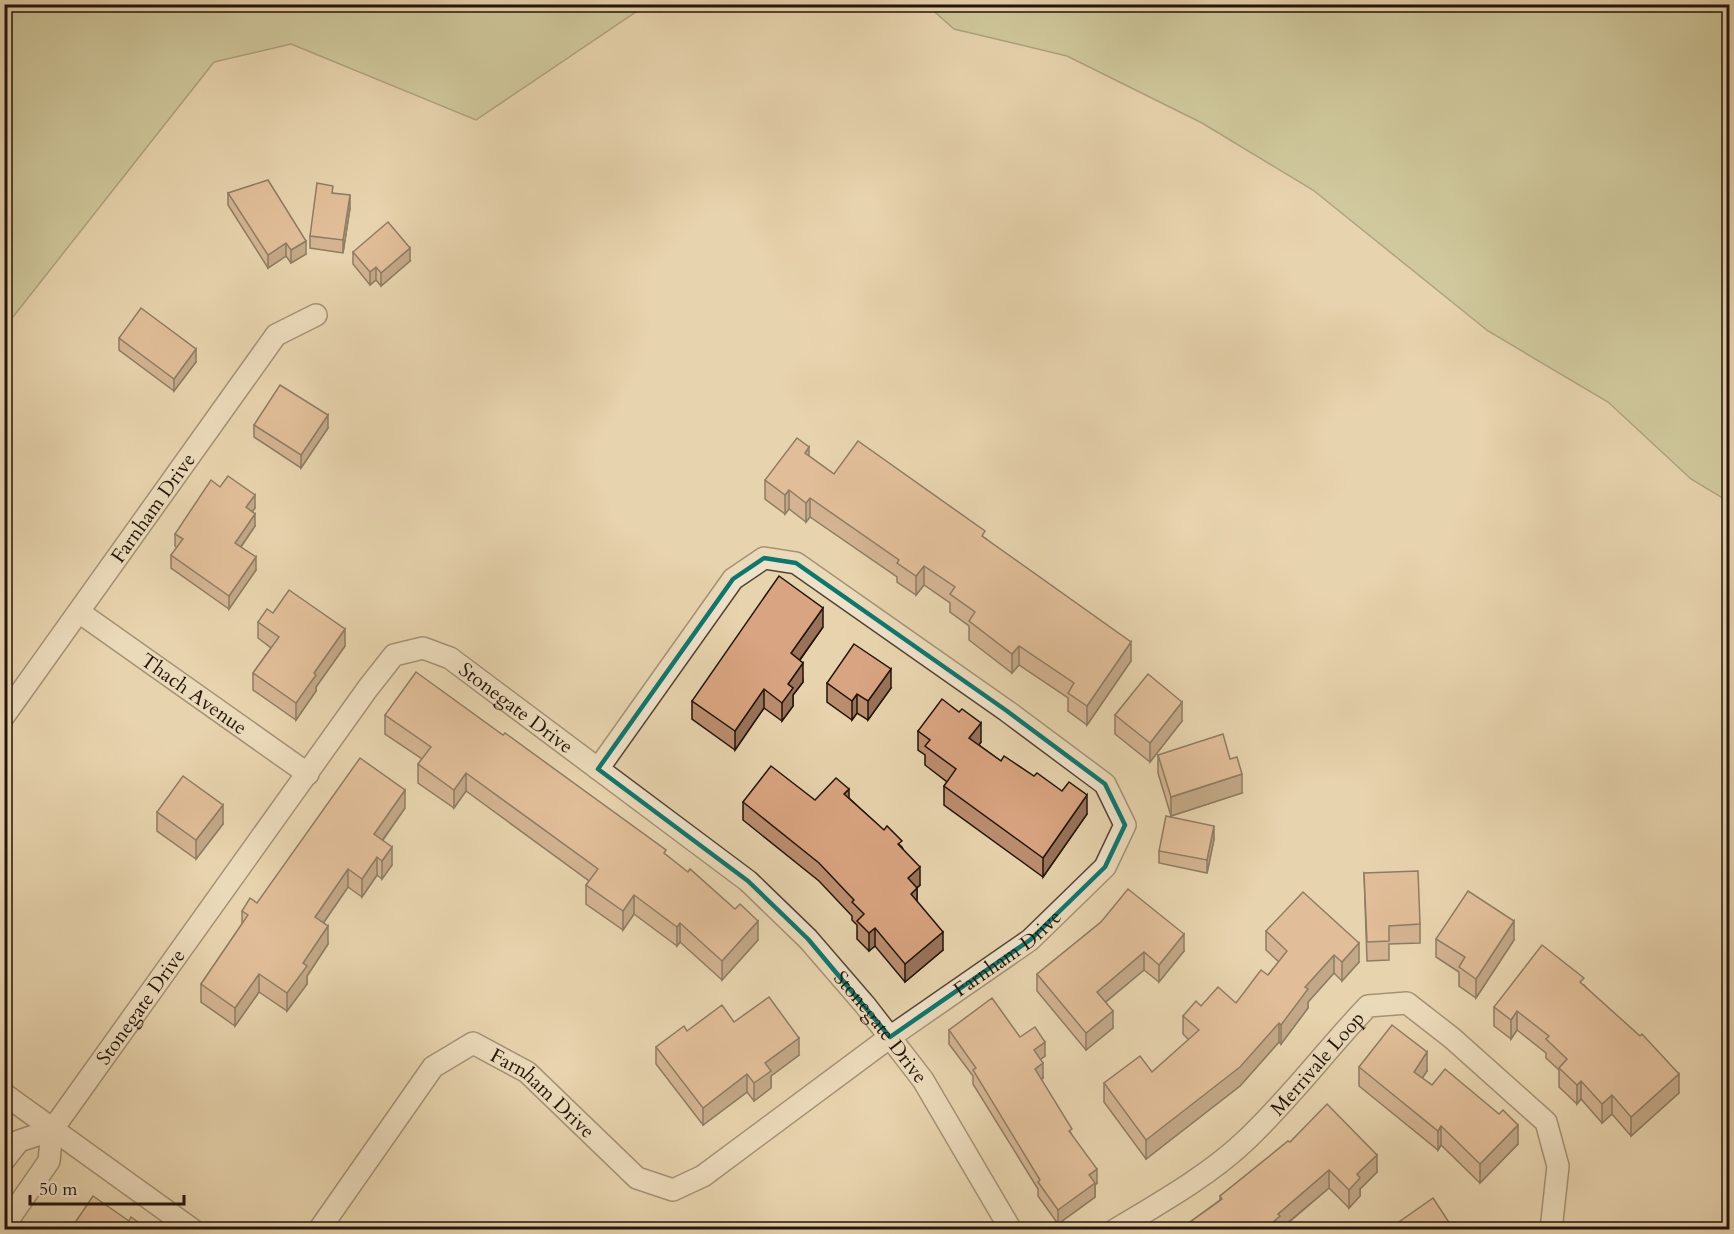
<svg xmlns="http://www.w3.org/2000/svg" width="1734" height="1234" viewBox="0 0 1734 1234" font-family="Cardo,serif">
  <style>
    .green { fill: #b4bc8b; stroke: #6c684a; stroke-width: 1.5 }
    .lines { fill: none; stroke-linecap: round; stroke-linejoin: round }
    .street-casing { stroke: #544433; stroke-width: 24 }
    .street { stroke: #efe2ca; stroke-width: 21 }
    .wall { fill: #bb8d6f; stroke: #23140a; stroke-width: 1.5 }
    .shaded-wall { fill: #98735a; stroke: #23140a; stroke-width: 1.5 }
    .building { fill: #d9a481; stroke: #23140a; stroke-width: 1.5 }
    .marked { fill: none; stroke: #0f766e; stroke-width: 4.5; stroke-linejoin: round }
    .labels { text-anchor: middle; stroke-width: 6; stroke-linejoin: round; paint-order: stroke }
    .street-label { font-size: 20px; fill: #23140a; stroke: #efe2ca }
  </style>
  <rect width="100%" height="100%" fill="#e7d3ad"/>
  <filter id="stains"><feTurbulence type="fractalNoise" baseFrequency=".00333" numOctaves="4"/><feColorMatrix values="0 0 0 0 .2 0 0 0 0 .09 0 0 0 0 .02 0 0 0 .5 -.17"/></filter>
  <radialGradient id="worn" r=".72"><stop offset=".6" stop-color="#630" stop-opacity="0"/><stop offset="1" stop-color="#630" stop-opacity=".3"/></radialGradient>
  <!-- green -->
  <g class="green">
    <path d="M5,4H646V5L476,120L291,44L214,62L5,327Z"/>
    <path d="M927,5H1729V502L1691,479L1608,402L1488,331L1313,190L1202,123L1067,56L954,29Z"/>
  </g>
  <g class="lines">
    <!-- street casing -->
    <g class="street-casing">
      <g id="street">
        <path id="s1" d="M79,612L308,774"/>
        <path id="s2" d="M4,716L276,335L316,315"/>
        <path d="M4,1094L193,1230"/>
        <path d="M4,1160L19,1141L52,1130"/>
        <path id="s3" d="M4,1226L49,1161L52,1130L368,688L394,655L423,648L450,658L748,881L808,939L865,1005L923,1080L1011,1230"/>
        <path id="s4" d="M319,1230L433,1067L473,1043L527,1072L637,1178L673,1190L703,1176L890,1037L1030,940L1105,867L1125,825L1105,784L1007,711L796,563L764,558L733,579L598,769"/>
        <path id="s5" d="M1115,1230C1158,1204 1208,1176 1244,1142C1289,1100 1326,1050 1368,1006L1407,1003L1452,1038L1546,1122L1558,1166L1551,1230"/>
      </g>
    </g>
    <!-- street -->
    <use href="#street" class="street"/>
  </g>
  <!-- wall -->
  <g class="wall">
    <path d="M228,193L306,254L291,263L286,256L268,268L228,205Z"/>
    <path d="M333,193L350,208L343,253L310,248V236Z"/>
    <path d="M353,252L410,261L381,286L376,280L370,285L353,264Z"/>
    <path d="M119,338L196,362L174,391L119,350Z"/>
    <path d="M254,425L328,428L301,468L254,437Z"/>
    <path d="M809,456L834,474L985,538L1131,661L1087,725L1068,711V698L1019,665L1012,673L969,640V626L950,612V603L924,585L916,595L897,582V577L810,517L806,522L789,509L785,514L765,499V480Z"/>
    <path d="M220,487L255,508L252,512L255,526L241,547L256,570L229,609L171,568V555L177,548L175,546V534Z"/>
    <path d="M273,613L345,646L316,687V691L296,720L253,690V673L271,648L258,638V622Z"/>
    <path d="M823,627L800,660L803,682L793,695V706L782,721L764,708L735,750L692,719V701Z"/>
    <path d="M827,683L891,688L868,720L857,713L852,720L827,702Z"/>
    <path d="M385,715L666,855L758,940L722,980L680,942L677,946L634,914L623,930L586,904V885L589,881L466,791L454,808L418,783V764L422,759L385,734Z"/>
    <path d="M1115,715L1182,721L1150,762L1115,734Z"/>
    <path d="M918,731L981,742L979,745L1001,761L1087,814L1043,877L944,805V786L947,782L925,765V755L918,750Z"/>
    <path d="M1158,755L1242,793L1171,816L1158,773Z"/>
    <path d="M849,798L902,847L920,885L917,888V901L943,950L905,982L875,946L869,951L857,939V925L852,920V916L819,881L743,820V802L815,800Z"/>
    <path d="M405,808L383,840L392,865L382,879L377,875L362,897L348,887L324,922L328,944L307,976V984L287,1011L259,992L235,1026L201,1002V984L242,924V911L257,903Z"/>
    <path d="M157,812L223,824L196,859L157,831Z"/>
    <path d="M1214,839L1207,873L1159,863V851Z"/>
    <path d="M1364,873L1420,924V943L1389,944V960L1367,961Z"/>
    <path d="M1101,922L1184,951L1159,982L1144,970L1106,1002L1113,1028L1086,1050L1037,991V974Z"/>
    <path d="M1266,931L1359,962L1342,981L1334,973L1308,1002V1008L1281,1044L1279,1042L1240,1086L1146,1159L1104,1102V1083L1152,1072L1189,1040L1183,1034V1016L1201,1006L1236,1003L1268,975L1279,962L1266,950Z"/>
    <path d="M1436,939L1514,940L1476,998L1459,986V972L1436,957Z"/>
    <path d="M1584,985L1679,1093L1631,1136L1612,1114L1602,1123L1581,1099L1577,1104L1559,1087V1070L1546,1058V1053L1517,1030L1511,1039L1494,1026V1007Z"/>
    <path d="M734,1022L799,1055L771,1076V1088L754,1101L747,1092L703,1125L656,1064V1047Z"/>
    <path d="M949,1030L1020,1037L1045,1056L1040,1059L1043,1078L1041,1079L1072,1135L1097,1183L1095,1185V1197L1058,1224L1038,1196V1189L973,1084V1076L949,1044Z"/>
    <path d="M1359,1067L1427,1071L1422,1078L1518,1144L1480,1183L1441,1145L1438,1150L1359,1086Z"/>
    <path d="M1290,1142L1377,1172L1360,1189V1196L1349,1208L1329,1188L1280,1230H1186V1225L1220,1200V1196Z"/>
  </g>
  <!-- shaded-wall -->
  <g class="shaded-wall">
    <path d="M350,195V208L343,253V240Z"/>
    <path d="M306,241V254L291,263V250Z"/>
    <path d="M286,243V256L268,268V255Z"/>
    <path d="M410,248V261L381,286V273Z"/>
    <path d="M376,267V280L370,285V272Z"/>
    <path d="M196,349V362L174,391V379Z"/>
    <path d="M328,415V428L301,468V455Z"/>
    <path d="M809,447V466L805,453Z"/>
    <path d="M789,490V509L785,514V495Z"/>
    <path d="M255,495V508L246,520V507Z"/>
    <path d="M810,498V517L806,522V503Z"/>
    <path d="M255,514V526L235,555V543Z"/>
    <path d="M256,557V570L229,609V596Z"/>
    <path d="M924,566V585L916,595V576Z"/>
    <path d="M823,608V627L791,672V653Z"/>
    <path d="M345,629V646L316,687V691L296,720V703L314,673Z"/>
    <path d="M1131,642V661L1087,725V706Z"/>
    <path d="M1019,646V665L1012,673V654Z"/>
    <path d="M803,663V682L793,695V706L782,721V703L788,684Z"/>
    <path d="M891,669V688L868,720V701Z"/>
    <path d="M764,689V708L735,750V731Z"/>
    <path d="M857,694V713L852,720V701Z"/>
    <path d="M1182,702V721L1150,762V743Z"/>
    <path d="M981,723V742L969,757V738Z"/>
    <path d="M466,773V791L454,808V790Z"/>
    <path d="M1242,774V793L1171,816V797Z"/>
    <path d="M849,789V807L844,794Z"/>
    <path d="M405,790V808L374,852V834Z"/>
    <path d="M1087,795V814L1043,877V858Z"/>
    <path d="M223,805V824L196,859V840Z"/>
    <path d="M1214,826V839L1207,873V860Z"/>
    <path d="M392,847V865L382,879V861Z"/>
    <path d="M377,857V875L362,897V879Z"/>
    <path d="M920,867V885L908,896V878Z"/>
    <path d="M348,869V887L315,935V917Z"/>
    <path d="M917,888V906L911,894Z"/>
    <path d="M634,895V914L623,930V911Z"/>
    <path d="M758,921V940L722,980V961Z"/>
    <path d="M1514,921V940L1476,998V979Z"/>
    <path d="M680,923V942L677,946V927Z"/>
    <path d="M328,926V944L307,976V984L287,1011V993L303,963Z"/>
    <path d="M875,928V946L869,951V933Z"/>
    <path d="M943,932V950L905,982V964Z"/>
    <path d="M1184,934V951L1159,982V965Z"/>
    <path d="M1359,943V962L1342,981V962Z"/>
    <path d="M1144,952V970L1097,1009V992Z"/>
    <path d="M1334,955V973L1308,1002V1008L1281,1044V1025L1305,987Z"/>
    <path d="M259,974V992L235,1026V1008Z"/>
    <path d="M1113,1011V1028L1086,1050V1033Z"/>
    <path d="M1517,1011V1030L1511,1039V1020Z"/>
    <path d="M1279,1023V1042L1240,1086L1146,1159V1140Z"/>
    <path d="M799,1038V1055L771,1076V1088L754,1101V1083L765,1063Z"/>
    <path d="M1045,1042V1056L1034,1064V1050Z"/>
    <path d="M1427,1052V1071L1414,1091V1072Z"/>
    <path d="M1043,1063V1078L1035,1083V1069Z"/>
    <path d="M747,1074V1092L703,1125V1108Z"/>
    <path d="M1679,1074V1093L1631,1136V1117Z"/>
    <path d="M1581,1081V1099L1577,1104V1085Z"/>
    <path d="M1612,1095V1114L1602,1123V1104Z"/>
    <path d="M1518,1125V1144L1480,1183V1164Z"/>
    <path d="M1441,1126V1145L1438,1150V1131Z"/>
    <path d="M1377,1155V1172L1360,1189V1196L1349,1208V1190L1357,1174Z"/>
    <path d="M1097,1169V1183L1095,1185V1197L1058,1224V1210L1089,1175Z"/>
    <path d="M1329,1170V1188L1280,1229L1264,1230L1278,1214Z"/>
  </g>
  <!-- building -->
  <g class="building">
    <path d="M268,180L306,241L291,250L286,243L268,255L228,193Z"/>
    <path d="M317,183L333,186L332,193L350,195L343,240L310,236Z"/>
    <path d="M388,222L410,248L381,273L376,267L370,272L353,252Z"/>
    <path d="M141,308L196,349L174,379L119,338Z"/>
    <path d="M280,385L328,415L301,455L254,425Z"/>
    <path d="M797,438L809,447L805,453L834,474L858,441L985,531L982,536L1131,642L1087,706L1068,693L1074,683L1019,646L1012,654L969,621L975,612L950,594L955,587L924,566L916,576L897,563L899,560L810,498L806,503L789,490L785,495L765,480Z"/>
    <path d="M228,476L255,495L246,507L255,514L235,543L256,557L229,596L171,555L183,539L175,534L211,480L220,487Z"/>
    <path d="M779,576L823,608L791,653L803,663L788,684L793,688L782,703L764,689L735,731L692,701Z"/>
    <path d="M289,590L345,629L314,673L316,675L296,703L253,673L279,637L258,622L267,609L273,613Z"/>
    <path d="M854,644L891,669L868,701L857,694L852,701L827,683Z"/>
    <path d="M416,672L503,735L505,733L666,850L664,853L688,872L690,869L735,909L740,904L758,921L722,961L680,923L677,927L634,895L623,911L586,885L598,869L466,773L454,790L418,764L431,747L385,715Z"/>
    <path d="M1148,674L1182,702L1150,743L1115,715Z"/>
    <path d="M942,699L959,712L962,709L981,723L969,738L1001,761L1004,756L1034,776L1037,773L1062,791L1069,782L1087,795L1043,858L944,786L956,769L925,746L930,740L918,731Z"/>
    <path d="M1223,734L1230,759L1237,757L1242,774L1171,797L1158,755Z"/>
    <path d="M360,758L405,790L374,834L392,847L382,861L377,857L362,879L348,869L315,917L328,926L303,963L307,966L287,993L259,974L235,1008L201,984L248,915L242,911L250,898L257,903Z"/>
    <path d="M771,766L815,800L836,778L849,789L844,794L884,830L887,826L902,841L898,844L920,867L908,878L917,888L911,894L943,932L905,964L875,928L869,933L857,921L864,914L852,902L854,900L819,863L743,802Z"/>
    <path d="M183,776L223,805L196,840L157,812Z"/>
    <path d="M1166,816L1214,826L1207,860L1159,851Z"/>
    <path d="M1418,871L1420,924L1389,926V941L1367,942L1364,873Z"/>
    <path d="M1128,889L1184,934L1159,965L1144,952L1097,992L1113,1011L1086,1033L1037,974L1101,922Z"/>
    <path d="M1468,891L1514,921L1476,979L1459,967L1465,957L1436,939Z"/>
    <path d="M1303,892L1359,943L1342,962L1334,955L1305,987L1308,989L1281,1025L1279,1023L1240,1067L1146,1140L1104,1083L1140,1056L1152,1072L1199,1030L1183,1016L1196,1001L1201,1006L1218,987L1236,1003L1261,970L1268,975L1287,951L1266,931Z"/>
    <path d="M1542,945L1584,978L1580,982L1640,1036L1642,1034L1679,1074L1631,1117L1612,1095L1602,1104L1581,1081L1577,1085L1559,1068L1567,1059L1546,1039L1549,1036L1517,1011L1511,1020L1494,1007Z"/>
    <path d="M769,997L799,1038L765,1063L771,1071L754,1083L747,1074L703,1108L656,1047L684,1026L687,1031L722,1005L734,1022Z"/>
    <path d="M992,998L1020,1037L1035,1027L1045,1042L1034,1050L1043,1063L1035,1069L1072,1129L1069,1131L1097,1169L1089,1175L1095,1183L1058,1210L1038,1182L1040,1180L973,1070L976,1068L949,1030Z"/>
    <path d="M1392,1025L1427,1052L1414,1072L1432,1085L1445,1069L1499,1114L1503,1110L1518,1125L1480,1164L1441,1126L1438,1131L1359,1067Z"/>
    <path d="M1327,1104L1377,1155L1357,1174L1360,1178L1349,1190L1329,1170L1278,1214L1280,1216L1264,1230H1190L1186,1225L1222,1199L1220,1196L1288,1141L1290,1142Z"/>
    <path d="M93,1196L129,1221L131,1217L149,1230H70Z"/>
    <path d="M1433,1198L1454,1230H1399L1396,1224Z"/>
  </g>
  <!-- marked area -->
  <path d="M0 0H1734V1234H0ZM764,558L796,563L1007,711L1105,784L1125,825L1105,867L1030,940L890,1037L808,939L748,881L598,769L733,579Z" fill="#e7d3ad" fill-opacity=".55" fill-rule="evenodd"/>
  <path class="marked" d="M764,558L796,563L1007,711L1105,784L1125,825L1105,867L1030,940L890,1037L808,939L748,881L598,769L733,579Z"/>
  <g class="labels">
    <!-- street labels -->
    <g class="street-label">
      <text dy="7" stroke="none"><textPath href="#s2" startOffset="256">Farnham Drive</textPath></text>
      <text dy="7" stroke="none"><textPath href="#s1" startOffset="141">Thach Avenue</textPath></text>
      <text dy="7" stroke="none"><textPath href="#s3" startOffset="837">Stonegate Drive</textPath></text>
      <text dy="7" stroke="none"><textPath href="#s4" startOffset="908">Farnham Drive</textPath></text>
      <text dy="7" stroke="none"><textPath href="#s3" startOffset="262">Stonegate Drive</textPath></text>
      <text dy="7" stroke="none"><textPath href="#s3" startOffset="1324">Stonegate Drive</textPath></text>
      <text dy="7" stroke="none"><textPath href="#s5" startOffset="264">Merrivale Loop</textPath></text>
      <text dy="7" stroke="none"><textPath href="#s4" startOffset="332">Farnham Drive</textPath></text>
    </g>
  </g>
  <!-- margin -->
  <rect width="1734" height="1234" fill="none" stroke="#e7d3ad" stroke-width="24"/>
  <rect x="6" y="6" width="1722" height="1222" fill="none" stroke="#23140a" stroke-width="3"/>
  <rect x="12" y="12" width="1710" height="1210" fill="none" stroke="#23140a" stroke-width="1.5"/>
  <!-- scale -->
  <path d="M30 1195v9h154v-9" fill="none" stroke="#23140a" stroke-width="3"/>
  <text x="39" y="1195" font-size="18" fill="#23140a" stroke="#efe2ca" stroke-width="4.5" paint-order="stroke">50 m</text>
  <rect width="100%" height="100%" filter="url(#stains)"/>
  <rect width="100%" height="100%" fill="url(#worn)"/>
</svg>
